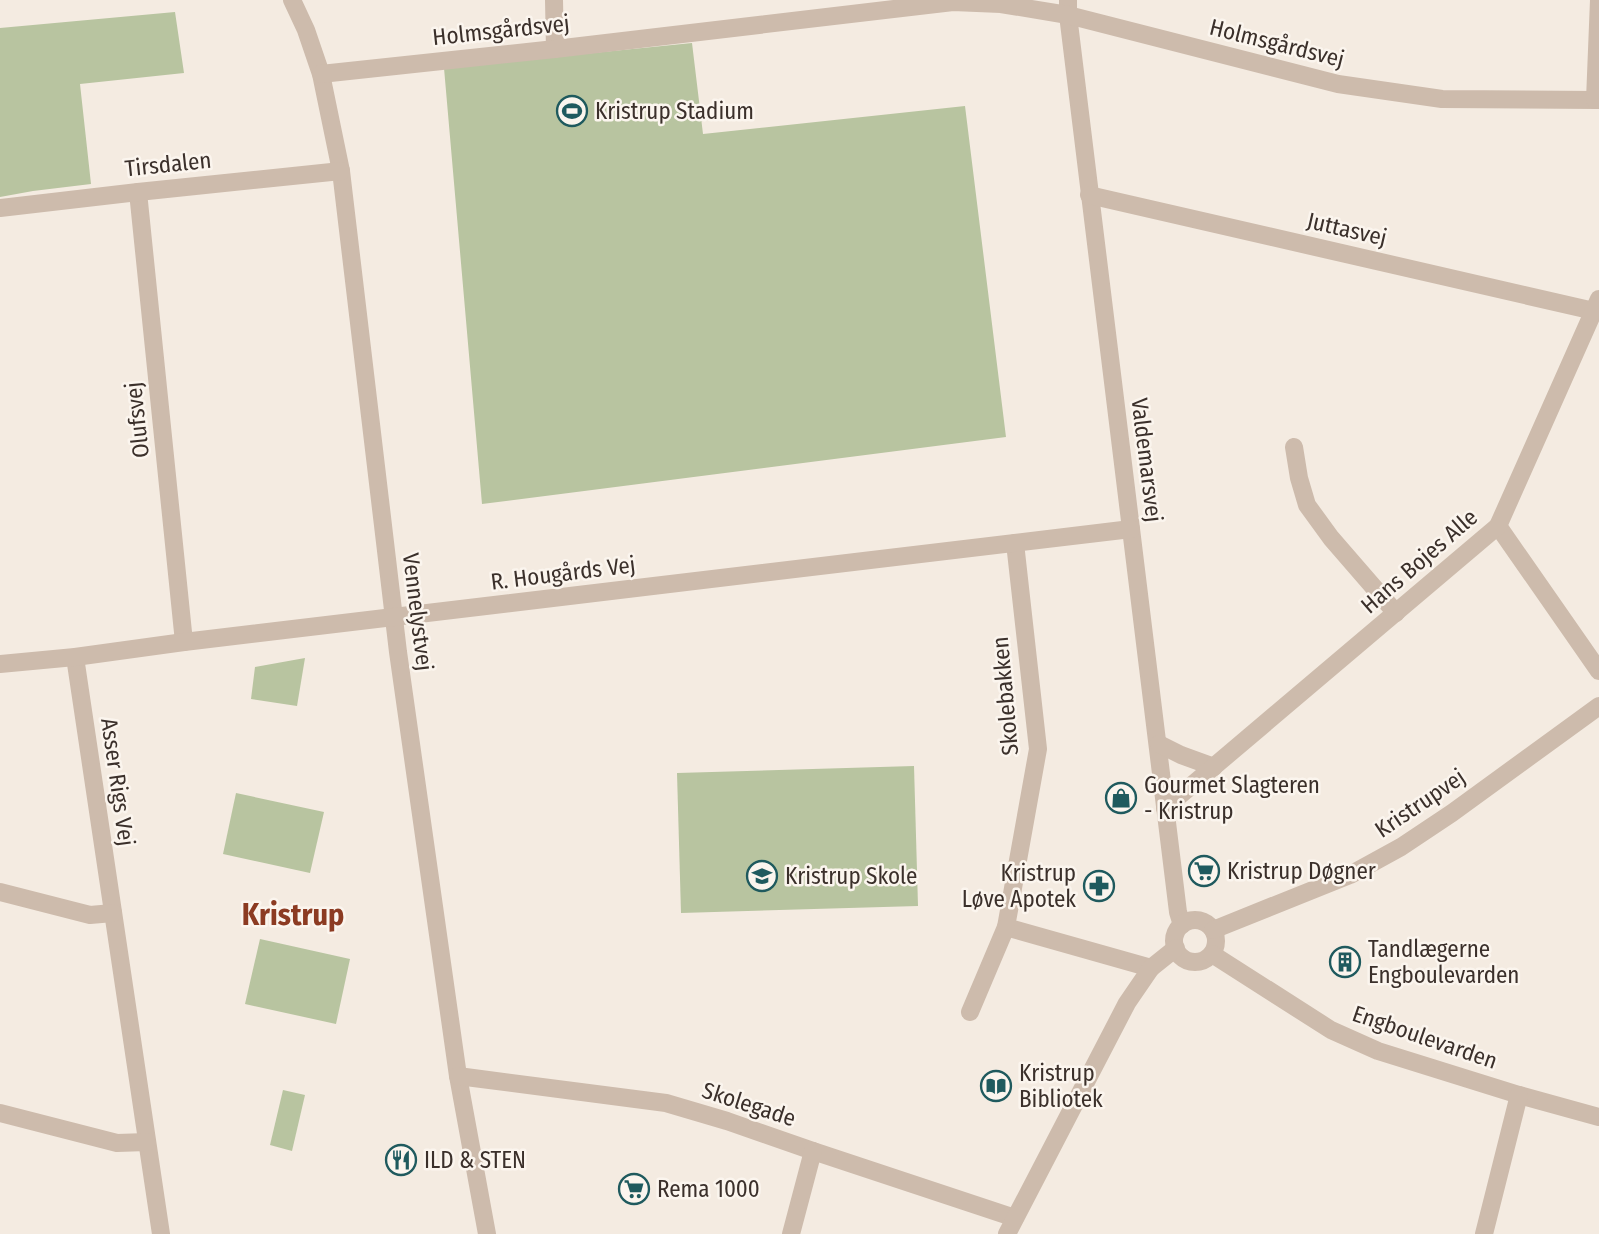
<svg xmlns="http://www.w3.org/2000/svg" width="1599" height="1234" viewBox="0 0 1599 1234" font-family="'Fira Sans Condensed',sans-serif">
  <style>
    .park { fill: #b8c4a0 }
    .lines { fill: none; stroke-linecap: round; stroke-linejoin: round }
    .minor { stroke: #cdbbac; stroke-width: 18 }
    .labels { text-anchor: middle; stroke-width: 5; stroke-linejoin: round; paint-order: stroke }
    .street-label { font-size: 23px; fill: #3b302b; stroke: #fbf5ee }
    .poi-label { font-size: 23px; fill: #3b302b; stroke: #fbf5ee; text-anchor: start }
    .district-label { font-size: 30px; font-weight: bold; fill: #8c3b22; stroke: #fbf5ee }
  </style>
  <rect width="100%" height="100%" fill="#f4ebe1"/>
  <!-- park -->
  <g class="park">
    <path d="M175,12L184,73L80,84L91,184L33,191L0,197V28Z"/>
    <path d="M692,43L703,134L965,106L1006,437L482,504L444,68Z"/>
    <path d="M305,658L297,706L251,699L255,667Z"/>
    <path d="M914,766L918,906L681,913L677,773Z"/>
    <path d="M236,793L324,812L310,873L223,854Z"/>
    <path d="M260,939L350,959L336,1024L245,1004Z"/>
    <path d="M283,1090L305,1095L292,1151L270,1145Z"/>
  </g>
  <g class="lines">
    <!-- minor -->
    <g class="minor">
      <path d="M292,0L306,30L321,74L341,171L398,652L458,1076L487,1234"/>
      <path d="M554,0L555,49"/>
      <path d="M1068,0V15C1103,315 1142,613 1178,912L1182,925"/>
      <path d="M321,74L555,49L953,2L1001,4L1068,15L1338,84L1442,99L1599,100"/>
      <path d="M1595,100L1599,0"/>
      <path d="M138,192L184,642"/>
      <path d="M1089,195L1594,311"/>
      <path d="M0,208L138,192L341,171"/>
      <path d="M1294,447L1299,478L1307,505L1331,538L1396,613"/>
      <path d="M1498,526L1599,671"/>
      <path d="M1015,543L1038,749L1006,927L1151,968"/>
      <path d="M75,657L161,1234"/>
      <path d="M0,664L75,657L184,642L1131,529"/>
      <path d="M1159,744L1181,755L1214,767"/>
      <path d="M1165,808L1498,526L1599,299"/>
      <path d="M0,892L90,915L113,913"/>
      <circle cx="1195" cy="941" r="21"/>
      <path d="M1213,930L1350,875L1401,847L1452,813L1599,706"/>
      <path d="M1212,954L1331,1030L1378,1051L1519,1095L1599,1117"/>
      <path d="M970,1012L1006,927"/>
      <path d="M458,1076L666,1103L727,1121L813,1151L1015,1218"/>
      <path d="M0,1113L117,1143L147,1142"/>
      <path d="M791,1234L813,1151"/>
      <path d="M1007,1234L1127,1003L1151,968L1176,948"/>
      <path d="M1484,1234L1519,1095"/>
    </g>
  </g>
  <!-- icons -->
  <defs>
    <g id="stadium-ring" transform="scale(1.575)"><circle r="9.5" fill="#fbf5ee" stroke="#1f5a5e" stroke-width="1.5"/><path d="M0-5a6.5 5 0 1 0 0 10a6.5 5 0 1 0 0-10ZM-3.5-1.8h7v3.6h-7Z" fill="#1f5a5e"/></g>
    <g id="shop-ring" transform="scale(1.575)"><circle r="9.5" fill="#fbf5ee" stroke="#1f5a5e" stroke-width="1.5"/><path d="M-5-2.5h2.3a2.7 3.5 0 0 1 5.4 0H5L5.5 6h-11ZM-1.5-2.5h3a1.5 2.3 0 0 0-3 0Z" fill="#1f5a5e"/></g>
    <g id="supermarket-ring" transform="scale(1.575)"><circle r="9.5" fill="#fbf5ee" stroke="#1f5a5e" stroke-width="1.5"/><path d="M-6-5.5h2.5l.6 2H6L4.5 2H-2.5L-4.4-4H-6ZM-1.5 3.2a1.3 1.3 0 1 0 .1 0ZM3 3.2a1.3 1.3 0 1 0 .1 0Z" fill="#1f5a5e"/></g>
    <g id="school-ring" transform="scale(1.575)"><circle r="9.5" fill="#fbf5ee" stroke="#1f5a5e" stroke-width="1.5"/><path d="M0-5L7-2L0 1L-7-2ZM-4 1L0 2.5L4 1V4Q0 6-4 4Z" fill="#1f5a5e"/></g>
    <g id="pharmacy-ring" transform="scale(1.575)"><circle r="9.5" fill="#fbf5ee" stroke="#1f5a5e" stroke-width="1.5"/><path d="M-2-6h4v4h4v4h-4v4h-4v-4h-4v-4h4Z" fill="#1f5a5e"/></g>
    <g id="building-ring" transform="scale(1.575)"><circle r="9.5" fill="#fbf5ee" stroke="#1f5a5e" stroke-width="1.5"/><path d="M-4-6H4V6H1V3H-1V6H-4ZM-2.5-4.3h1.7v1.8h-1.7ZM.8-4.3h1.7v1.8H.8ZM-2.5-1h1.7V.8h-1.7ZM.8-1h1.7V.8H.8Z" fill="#1f5a5e"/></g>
    <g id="library-ring" transform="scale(1.575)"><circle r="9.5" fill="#fbf5ee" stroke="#1f5a5e" stroke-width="1.5"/><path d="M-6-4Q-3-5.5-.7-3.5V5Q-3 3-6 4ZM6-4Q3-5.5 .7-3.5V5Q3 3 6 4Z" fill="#1f5a5e"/></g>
    <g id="restaurant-ring" transform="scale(1.575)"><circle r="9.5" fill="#fbf5ee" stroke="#1f5a5e" stroke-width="1.5"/><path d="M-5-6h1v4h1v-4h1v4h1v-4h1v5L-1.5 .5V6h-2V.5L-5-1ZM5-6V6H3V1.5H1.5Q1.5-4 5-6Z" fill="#1f5a5e"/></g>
  </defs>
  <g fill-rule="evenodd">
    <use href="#stadium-ring" x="572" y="111"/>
    <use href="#shop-ring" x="1121" y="798"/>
    <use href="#supermarket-ring" x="1204" y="871"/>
    <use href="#school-ring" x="762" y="876"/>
    <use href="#pharmacy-ring" x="1099" y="886"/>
    <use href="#building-ring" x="1345" y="962"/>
    <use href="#library-ring" x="996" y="1086"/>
    <use href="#restaurant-ring" x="401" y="1160"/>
    <use href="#supermarket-ring" x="634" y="1189"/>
  </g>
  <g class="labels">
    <!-- street labels -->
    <g class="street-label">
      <text transform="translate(501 30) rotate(-6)" y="8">Holmsgårdsvej</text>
      <text transform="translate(1277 43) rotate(14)" y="8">Holmsgårdsvej</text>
      <text transform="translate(168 164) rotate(-6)" y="8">Tirsdalen</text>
      <text transform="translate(1347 229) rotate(13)" y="8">Juttasvej</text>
      <text transform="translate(137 420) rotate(-96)" y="8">Olufsvej</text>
      <text transform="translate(1147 460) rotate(83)" y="8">Valdemarsvej</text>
      <text transform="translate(1419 561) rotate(-41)" y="8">Hans Bojes Alle</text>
      <text transform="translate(563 573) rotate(-7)" y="8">R. Hougårds Vej</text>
      <text transform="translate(418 612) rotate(83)" y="8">Vennelystvej</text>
      <text transform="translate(1005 696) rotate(-95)" y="8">Skolebakken</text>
      <text transform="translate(118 782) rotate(82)" y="8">Asser Rigs Vej</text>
      <text transform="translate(1420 803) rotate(-34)" y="8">Kristrupvej</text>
      <text transform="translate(1425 1037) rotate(19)" y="8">Engboulevarden</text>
      <text transform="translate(749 1104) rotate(18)" y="8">Skolegade</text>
    </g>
    <!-- poi labels -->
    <g class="poi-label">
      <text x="595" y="119">Kristrup Stadium</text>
      <text x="1144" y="793">Gourmet Slagteren<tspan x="1144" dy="26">- Kristrup</tspan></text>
      <text x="1227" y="879">Kristrup Døgner</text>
      <text x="1076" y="881" text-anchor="end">Kristrup<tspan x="1076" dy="26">Løve Apotek</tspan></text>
      <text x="785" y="884">Kristrup Skole</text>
      <text x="1368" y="957">Tandlægerne<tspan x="1368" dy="26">Engboulevarden</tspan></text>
      <text x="1019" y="1081">Kristrup<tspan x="1019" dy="26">Bibliotek</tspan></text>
      <text x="424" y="1168">ILD &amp; STEN</text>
      <text x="657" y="1197">Rema 1000</text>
    </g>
    <!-- district labels -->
    <g class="district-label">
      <text x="293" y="925">Kristrup</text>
    </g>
  </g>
</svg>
